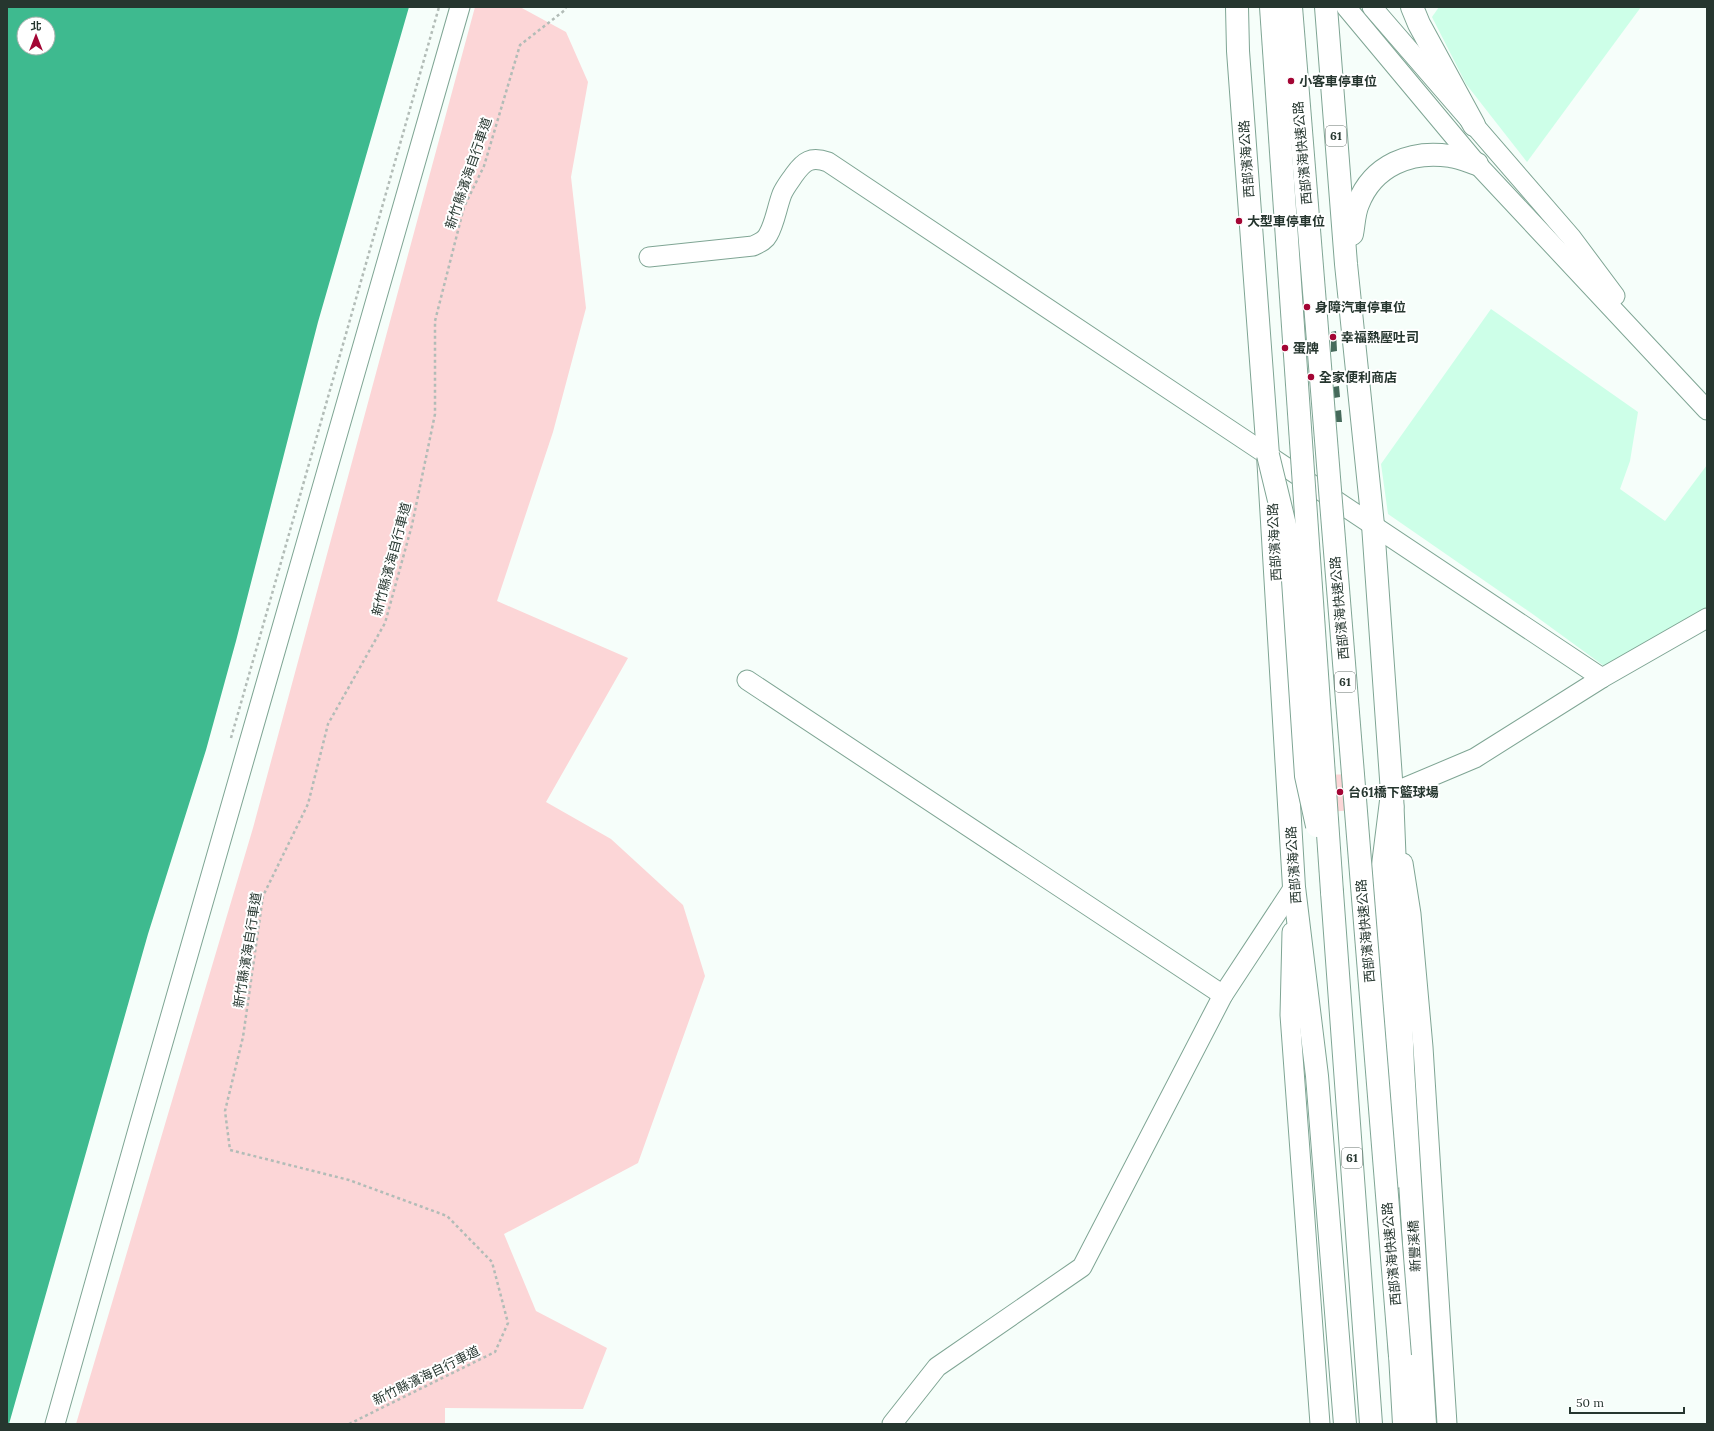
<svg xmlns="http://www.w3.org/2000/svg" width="1714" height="1431" viewBox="0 0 1714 1431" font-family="Lora,'Noto Sans TC',serif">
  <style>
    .built { fill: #cdffe8 }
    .green { fill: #fcd6d7 }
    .water { fill: #3eba8f; fill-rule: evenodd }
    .building { fill: #466a5b }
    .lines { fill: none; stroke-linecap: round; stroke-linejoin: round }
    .minor-casing { stroke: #7fa594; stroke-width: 21 }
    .major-casing { stroke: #7fa594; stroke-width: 24 }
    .highway-casing { stroke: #7fa594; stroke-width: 24 }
    .path { stroke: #b2bcb7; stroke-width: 2.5; stroke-dasharray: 3 3; stroke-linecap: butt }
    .minor { stroke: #fff; stroke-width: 19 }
    .major { stroke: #fff; stroke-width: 22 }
    .highway { stroke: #fff; stroke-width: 22 }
    .highway-bridge-casing { stroke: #7fa594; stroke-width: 24; stroke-linecap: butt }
    .highway-bridge { stroke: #fff; stroke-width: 22 }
    .poi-dot { fill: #a30534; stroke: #fff; stroke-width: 1.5 }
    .labels { text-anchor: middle; stroke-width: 4; stroke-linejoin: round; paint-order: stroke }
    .shield { fill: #fff; stroke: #67726d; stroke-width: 1 }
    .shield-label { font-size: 12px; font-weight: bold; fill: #26362f }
    .poi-label { font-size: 13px; font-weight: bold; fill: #26362f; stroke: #fff; text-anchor: start }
    .street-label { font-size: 13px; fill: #26362f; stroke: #fff }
  </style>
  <rect width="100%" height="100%" fill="#f6fefa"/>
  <!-- built -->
  <g class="built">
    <path d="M1439,7H1641L1527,162L1466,84L1432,17Z"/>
    <path d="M1491,309L1638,412L1630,461L1620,489L1665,521L1707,465V609L1604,666L1534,615L1388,514L1381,464Z"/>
  </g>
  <!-- green -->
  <g class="green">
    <path d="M475,7H520L566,32L588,82L571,177L586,308L553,432L497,601L628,658L546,802L611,839L683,905L705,976L638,1163L504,1234L536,1311L607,1348L583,1409L445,1408V1424H76L253,828Z"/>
    <path d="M1352,774L1355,810L1327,812L1324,775Z"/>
  </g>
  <!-- water -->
  <path class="water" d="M7,7H409L318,322L236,641L206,750L148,934L9,1424H7ZM24,24H48V48H24Z"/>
  <!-- building -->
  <g class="building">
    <path d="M1336,331L1337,351L1331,352V332Z"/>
    <path d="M1339,386L1340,397L1334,398L1333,387Z"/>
    <path d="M1341,410L1342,422H1336L1335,411Z"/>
  </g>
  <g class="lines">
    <!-- minor casing -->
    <g class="minor-casing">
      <g id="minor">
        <path d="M1346,7L1477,164L1707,410"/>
        <path d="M1372,7L1571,237L1615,296"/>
        <path d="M649,257L753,246C759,243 765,241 768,235C775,223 777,207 782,194C785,187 790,181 794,175C804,161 811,156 828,162L1602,678"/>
        <path d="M747,680L1223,995"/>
        <path d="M1394,807L1392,793L1475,758L1602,678L1707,618"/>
        <path d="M1403,863L1411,914L1423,1047L1447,1424"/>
        <path d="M1292,932L1290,1015L1320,1424"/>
        <path d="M55,1424L139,1126L460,7"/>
        <path d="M892,1424L937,1367L1082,1267L1223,995L1294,887"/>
      </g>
    </g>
    <!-- major casing -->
    <g class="major-casing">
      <g id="major">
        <path d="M1237,7L1238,51L1268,455L1294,887L1317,1076L1345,1424"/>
        <path d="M1326,7L1346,264L1373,525L1392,793L1403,1068L1425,1424"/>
        <path d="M1412,7L1419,24L1474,125"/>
        <path d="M1352,234C1354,224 1354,213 1358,204C1373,165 1411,150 1450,156C1459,157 1468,161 1477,164"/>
      </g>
    </g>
    <!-- highway casing -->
    <g class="highway-casing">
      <g id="highway">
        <path d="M1392,793L1380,889L1396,1177"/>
        <path d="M1332,892L1371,1424"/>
        <path d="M1399,1337L1404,1424"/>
      </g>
    </g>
    <!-- path -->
    <g class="path">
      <path d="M231,738L439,7"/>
      <path d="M349,1424L495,1352L508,1323L492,1262L447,1216L349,1180L230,1150L225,1111L243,1037L263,896L308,804L328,724L385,623L412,525L435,414V321L464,207L484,166L520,45L565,10L566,7"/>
    </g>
    <!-- minor -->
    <use href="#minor" class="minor"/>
    <!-- major -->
    <use href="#major" class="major"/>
    <!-- highway -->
    <use href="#highway" class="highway"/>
    <!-- highway-bridge casing -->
    <g class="highway-bridge-casing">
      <g id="highway-bridge">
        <path d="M1271,7L1332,892"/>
        <path d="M1291,7L1400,1356"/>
        <path d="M1268,455L1291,550L1306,776L1317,826"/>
      </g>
    </g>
    <!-- highway-bridge -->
    <use href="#highway-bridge" class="highway-bridge"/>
  </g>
  <!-- markers -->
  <g class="poi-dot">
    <circle cx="1291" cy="81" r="4"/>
    <circle cx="1239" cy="221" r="4"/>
    <circle cx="1307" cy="307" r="4"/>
    <circle cx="1333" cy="337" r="4"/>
    <circle cx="1285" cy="348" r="4"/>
    <circle cx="1311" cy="377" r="4"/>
    <circle cx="1340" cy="792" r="4"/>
  </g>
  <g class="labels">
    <!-- shield labels -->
    <g class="shield">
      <rect x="1326" y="126" width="20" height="20" rx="3"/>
      <rect x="1335" y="672" width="20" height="20" rx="3"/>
      <rect x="1342" y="1148" width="20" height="20" rx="3"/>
    </g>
    <g class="shield-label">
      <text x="1336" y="140">61</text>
      <text x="1345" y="686">61</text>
      <text x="1352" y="1162">61</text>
    </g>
    <!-- poi labels -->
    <g class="poi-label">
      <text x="1299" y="86">小客車停車位</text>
      <text x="1247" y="226">大型車停車位</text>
      <text x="1315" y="312">身障汽車停車位</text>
      <text x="1341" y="342">幸福熱壓吐司</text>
      <text x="1293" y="353">蛋牌</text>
      <text x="1319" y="382">全家便利商店</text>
      <text x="1348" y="797">台61橋下籃球場</text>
    </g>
    <!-- street labels -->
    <g class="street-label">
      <text transform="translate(1302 153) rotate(-95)" y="5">西部濱海快速公路</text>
      <text transform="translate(1246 159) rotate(-94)" y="5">西部濱海公路</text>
      <text transform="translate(468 173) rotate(-71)" y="5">新竹縣濱海自行車道</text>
      <text transform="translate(1274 542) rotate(-93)" y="5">西部濱海公路</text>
      <text transform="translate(391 559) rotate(-75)" y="5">新竹縣濱海自行車道</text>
      <text transform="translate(1339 608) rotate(-95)" y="5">西部濱海快速公路</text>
      <text transform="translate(1293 865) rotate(-94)" y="5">西部濱海公路</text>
      <text transform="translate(1365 931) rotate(-95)" y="5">西部濱海快速公路</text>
      <text transform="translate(247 950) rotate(-81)" y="5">新竹縣濱海自行車道</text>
      <text transform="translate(1414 1246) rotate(-93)" y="5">新豐溪橋</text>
      <text transform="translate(1391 1254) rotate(-95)" y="5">西部濱海快速公路</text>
      <text transform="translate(426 1375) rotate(-26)" y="5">新竹縣濱海自行車道</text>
    </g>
  </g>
  <!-- border -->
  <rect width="1714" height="1431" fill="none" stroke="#26362f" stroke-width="16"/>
  <!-- north arrow -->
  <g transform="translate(36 36)"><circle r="19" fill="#ffffff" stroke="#a8afac"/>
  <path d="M0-3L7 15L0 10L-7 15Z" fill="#a30534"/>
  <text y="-6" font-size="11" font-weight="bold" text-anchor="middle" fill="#26362f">北</text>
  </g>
  <!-- scale -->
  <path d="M1570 1407v6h114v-6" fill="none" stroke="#26362f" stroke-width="2"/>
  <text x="1576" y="1407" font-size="12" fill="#26362f" stroke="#ffffff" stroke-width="3" paint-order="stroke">50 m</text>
</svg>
